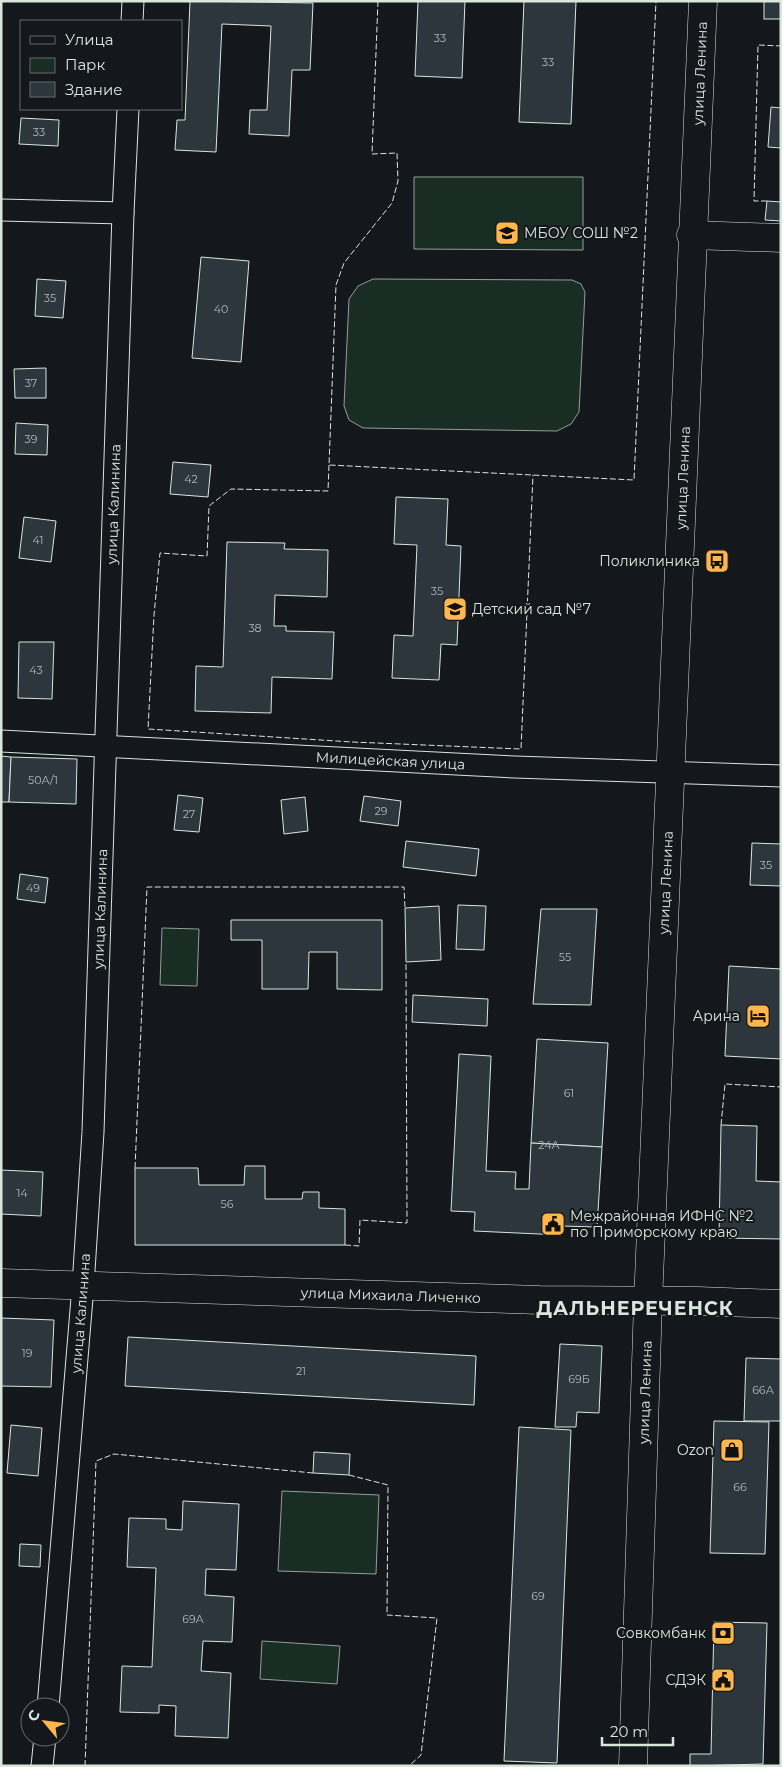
<svg xmlns="http://www.w3.org/2000/svg" width="782" height="1767" viewBox="0 0 782 1767" font-family="Montserrat,sans-serif">
  <style>
    .green { fill: #1a2d24; stroke: #939e99 }
    .building { fill: #2c363c; stroke: #d8e6dc }
    .lines { fill: none; stroke-linecap: round; stroke-linejoin: round }
    .street-casing { stroke: #d8e6dc; stroke-width: 23 }
    .secondary-casing { stroke: #d8e6dc; stroke-width: 29 }
    .primary-casing { stroke: #d8e6dc; stroke-width: 29 }
    .street { stroke: #14181c; stroke-width: 21 }
    .secondary { stroke: #14181c; stroke-width: 28 }
    .primary { stroke: #14181c; stroke-width: 28 }
    .fence { stroke: #d8e6dc; stroke-width: 1; stroke-dasharray: 6 2.5; stroke-linecap: butt }
    .labels { text-anchor: middle; stroke-width: 4; stroke-linejoin: round; paint-order: stroke }
    .number-label { font-size: 11px; fill: #adbab4 }
    .street-label { font-size: 14px; fill: #d8e6dc; stroke: #14181c }
    .poi-label { font-size: 14px; fill: #d8e6dc; stroke: #14181c; text-anchor: end }
    .district-label { font-size: 19px; font-weight: bold; letter-spacing: 1px; fill: #d8e6dc; stroke: #14181c }
  </style>
  <rect width="100%" height="100%" fill="#14181c"/>
  <!-- green -->
  <g class="green">
    <path d="M414,177H583V250L414,249Z"/>
    <path d="M373,279L572,280L581,284L585,292L579,412L571,424L557,431L363,428L349,420L344,406L349,299L358,286Z"/>
    <path d="M162,928L199,929L197,986L160,985Z"/>
    <path d="M282,1491L379,1495L376,1574L278,1571Z"/>
    <path d="M262,1641L340,1646L337,1684L260,1679Z"/>
  </g>
  <!-- building -->
  <g class="building">
    <path d="M190,1L313,3L310,70H292L289,136L249,134L250,110H267L271,26L222,24L216,152L175,150L177,120H185Z"/>
    <path d="M418,1H465L462,78L415,76Z"/>
    <path d="M524,1H576L571,124L519,122Z"/>
    <rect x="764" y="1" width="17" height="18"/>
    <path d="M771,107L781,108V148L768,147Z"/>
    <path d="M21,118L59,120L58,146L19,144Z"/>
    <path d="M767,201L781,202V221L765,220Z"/>
    <path d="M201,257L249,261L241,362L192,358Z"/>
    <path d="M37,279L66,281L63,318L35,316Z"/>
    <path d="M46,368V398H15L14,369Z"/>
    <path d="M16,423L48,425L47,455L15,454Z"/>
    <path d="M173,462L211,465L208,497L170,494Z"/>
    <path d="M396,497L448,499L446,545L461,546L457,645L441,644L439,680L392,678L394,635L413,636L417,545L394,544Z"/>
    <path d="M24,517L56,521L51,562L19,558Z"/>
    <path d="M227,542L285,543L284,549L328,550L327,597L275,595L274,626H286V631L334,632L332,679L272,677L271,713L195,711L196,666L223,667Z"/>
    <path d="M19,642H54L52,699L18,698Z"/>
    <path d="M1,756L11,757L9,802H1Z"/>
    <path d="M11,757L77,759L76,804L9,802Z"/>
    <path d="M178,795L203,798L199,832L174,830Z"/>
    <path d="M364,796L401,801L398,826L360,821Z"/>
    <path d="M305,797L308,831L284,834L281,800Z"/>
    <path d="M406,841L479,849L476,876L403,867Z"/>
    <path d="M752,843L781,844V886L750,885Z"/>
    <path d="M20,874L48,878L45,903L17,899Z"/>
    <path d="M458,905L486,906L484,950L456,949Z"/>
    <path d="M439,906L441,960L406,962L405,908Z"/>
    <path d="M541,909H597L591,1005L533,1004Z"/>
    <path d="M231,920H382V990L337,989V952H309L308,989H262V940H231Z"/>
    <path d="M729,966L781,969V1059L725,1056Z"/>
    <path d="M413,995L488,999L487,1026L412,1022Z"/>
    <path d="M537,1039L608,1043L602,1147L531,1143Z"/>
    <path d="M459,1054L491,1056L486,1171L516,1172L515,1189H529L531,1143L602,1147L597,1227L561,1226V1235L474,1231L475,1212L451,1211Z"/>
    <path d="M721,1125L757,1126L756,1181L781,1182V1239L719,1238Z"/>
    <path d="M245,1166H265V1199H302L303,1192H319V1208L345,1209V1245H135V1168H198L199,1185H244Z"/>
    <path d="M1,1170L43,1172L41,1216L1,1214Z"/>
    <path d="M1,1318L54,1320L51,1387L1,1386Z"/>
    <path d="M128,1337L476,1356L474,1405L125,1386Z"/>
    <path d="M560,1344L602,1346L599,1413L577,1412L576,1427H555Z"/>
    <path d="M746,1358L781,1359V1421H744Z"/>
    <path d="M714,1421L769,1422L765,1554L710,1553Z"/>
    <path d="M11,1425L42,1428L38,1476L7,1473Z"/>
    <path d="M519,1427L571,1430L557,1763L504,1761Z"/>
    <path d="M314,1452L350,1454L349,1475L313,1473Z"/>
    <path d="M183,1501L239,1504L236,1570L206,1569L205,1595L234,1597L232,1642L203,1641L201,1671L231,1673L228,1738L175,1736L176,1706L159,1705V1713L120,1712L122,1666L152,1667L156,1568L127,1567L129,1518L166,1519V1529L182,1530Z"/>
    <path d="M20,1544L41,1545L40,1567L19,1566Z"/>
    <path d="M714,1622L767,1623L763,1764L690,1766V1754H711Z"/>
  </g>
  <g class="lines">
    <!-- street casing -->
    <g class="street-casing">
      <g id="street">
        <path d="M132,21L133,1"/>
        <path d="M1,210L123,213"/>
        <path id="s1" d="M1,741L515,767L781,776"/>
        <path id="s2" d="M48,1707L83,1286L93,1132L123,213L128,109"/>
        <path d="M42,1766L45,1737"/>
      </g>
    </g>
    <!-- secondary casing -->
    <g class="secondary-casing">
      <g id="secondary">
        <path d="M691,235L781,238"/>
        <path id="s3" d="M1,1283L540,1300L698,1301L781,1304"/>
      </g>
    </g>
    <!-- primary casing -->
    <g class="primary-casing">
      <g id="primary">
        <path id="s4" d="M633,1766L648,1302L703,1"/>
      </g>
    </g>
    <!-- street -->
    <use href="#street" class="street"/>
    <!-- secondary -->
    <use href="#secondary" class="secondary"/>
    <!-- primary -->
    <use href="#primary" class="primary"/>
    <!-- fence -->
    <g class="fence">
      <path d="M378,1L372,154L397,153L398,181L392,203L344,263L336,285L329,465L634,480L656,1"/>
      <path d="M767,201H754L758,45L781,46"/>
      <path d="M329,465L328,491L231,489L209,506L207,556L160,553L154,615L148,729L352,742L521,749L533,475"/>
      <path d="M721,1125L725,1084L781,1087"/>
      <path d="M135,1168L147,887H404L405,908"/>
      <path d="M345,1245L359,1246L360,1220L407,1223L406,962"/>
      <path d="M349,1475L388,1485L387,1615L437,1618L421,1755L409,1766"/>
      <path d="M85,1766L96,1461L114,1454L313,1473"/>
    </g>
  </g>
  <!-- icons -->
  <defs>
    <g id="school-square" transform="scale(1.25)"><rect x="-9" y="-9" width="18" height="18" rx="4" fill="#ffb74d" stroke="#14181c"/><path d="M0-5L7-2L0 1L-7-2ZM-4 1L0 2.5L4 1V4Q0 6-4 4Z" fill="#111"/></g>
    <g id="bus-square" transform="scale(1.25)"><rect x="-9" y="-9" width="18" height="18" rx="4" fill="#ffb74d" stroke="#14181c"/><path d="M-5-6H5V4H4V6H2V4H-2V6H-4V4H-5ZM-3.5-4V0h7V-4ZM-3.5 1.2v1.5H-2V1.2ZM2 1.2v1.5H3.5V1.2Z" fill="#111"/></g>
    <g id="hotel-square" transform="scale(1.25)"><rect x="-9" y="-9" width="18" height="18" rx="4" fill="#ffb74d" stroke="#14181c"/><path d="M-6-4.5h1.5V1H6V5H4.5V3h-9V5H-6ZM-4 0a1.8 1.8 0 1 1 3.6 0ZM.5 0V-2.5h3Q6-2.5 6 0Z" fill="#111"/></g>
    <g id="civic-square" transform="scale(1.25)"><rect x="-9" y="-9" width="18" height="18" rx="4" fill="#ffb74d" stroke="#14181c"/><path d="M-.6-6.5H3V-4.5H.6V-3L4-1V1h2V6H-6V1h2V-1L-.6-3ZM-1.2 2.5V6h2.4V2.5Z" fill="#111"/></g>
    <g id="shop-square" transform="scale(1.25)"><rect x="-9" y="-9" width="18" height="18" rx="4" fill="#ffb74d" stroke="#14181c"/><path d="M-5-2.5h2.3a2.7 3.5 0 0 1 5.4 0H5L5.5 6h-11ZM-1.5-2.5h3a1.5 2.3 0 0 0-3 0Z" fill="#111"/></g>
    <g id="bank-square" transform="scale(1.25)"><rect x="-9" y="-9" width="18" height="18" rx="4" fill="#ffb74d" stroke="#14181c"/><path d="M-6-4H6V4H-6ZM0-2.3a2.3 2.3 0 1 0 0 4.6a2.3 2.3 0 1 0 0-4.6Z" fill="#111"/></g>
  </defs>
  <g fill-rule="evenodd">
    <use href="#school-square" x="507" y="233"/>
    <use href="#bus-square" x="717" y="561"/>
    <use href="#school-square" x="455" y="609"/>
    <use href="#hotel-square" x="758" y="1016"/>
    <use href="#civic-square" x="553" y="1224"/>
    <use href="#shop-square" x="732" y="1450"/>
    <use href="#bank-square" x="723" y="1633"/>
    <use href="#civic-square" x="723" y="1680"/>
  </g>
  <g class="labels">
    <!-- number labels -->
    <g class="number-label">
      <text x="440" y="42">33</text>
      <text x="548" y="66">33</text>
      <text x="39" y="136">33</text>
      <text x="50" y="302">35</text>
      <text x="221" y="313">40</text>
      <text x="31" y="387">37</text>
      <text x="31" y="443">39</text>
      <text x="191" y="483">42</text>
      <text x="38" y="544">41</text>
      <text x="437" y="595">35</text>
      <text x="255" y="632">38</text>
      <text x="36" y="674">43</text>
      <text x="43" y="784">50А/1</text>
      <text x="381" y="815">29</text>
      <text x="189" y="818">27</text>
      <text x="766" y="869">35</text>
      <text x="33" y="892">49</text>
      <text x="565" y="961">55</text>
      <text x="569" y="1097">61</text>
      <text x="549" y="1149">24А</text>
      <text x="22" y="1197">14</text>
      <text x="227" y="1208">56</text>
      <text x="27" y="1357">19</text>
      <text x="301" y="1375">21</text>
      <text x="579" y="1383">69Б</text>
      <text x="763" y="1394">66А</text>
      <text x="740" y="1491">66</text>
      <text x="538" y="1600">69</text>
      <text x="193" y="1623">69А</text>
    </g>
    <!-- street labels -->
    <g class="street-label">
      <text dy="5" stroke="none"><textPath href="#s4" startOffset="1694">улица Ленина</textPath></text>
      <text dy="5" stroke="none"><textPath href="#s4" startOffset="1289">улица Ленина</textPath></text>
      <text dy="5" stroke="none"><textPath href="#s2" startOffset="1205">улица Калинина</textPath></text>
      <text dy="5" stroke="none"><textPath href="#s1" startOffset="390">Милицейская улица</textPath></text>
      <text dy="5" stroke="none"><textPath href="#s4" startOffset="884">улица Ленина</textPath></text>
      <text dy="5" stroke="none"><textPath href="#s2" startOffset="800">улица Калинина</textPath></text>
      <text dy="5" stroke="none"><textPath href="#s3" startOffset="390">улица Михаила Личенко</textPath></text>
      <text dy="5" stroke="none"><textPath href="#s2" startOffset="395">улица Калинина</textPath></text>
      <text dy="5" stroke="none"><textPath href="#s4" startOffset="374">улица Ленина</textPath></text>
    </g>
    <!-- poi labels -->
    <g class="poi-label">
      <text x="524" y="238" text-anchor="start">МБОУ СОШ №2</text>
      <text x="700" y="566">Поликлиника</text>
      <text x="472" y="614" text-anchor="start">Детский сад №7</text>
      <text x="740" y="1021">Арина</text>
      <text x="570" y="1221" text-anchor="start">Межрайонная ИФНС №2<tspan x="570" dy="16">по Приморскому краю</tspan></text>
      <text x="714" y="1455">Ozon</text>
      <text x="706" y="1638">Совкомбанк</text>
      <text x="706" y="1685">СДЭК</text>
    </g>
    <!-- district labels -->
    <g class="district-label">
      <text x="635" y="1315">ДАЛЬНЕРЕЧЕНСК</text>
    </g>
  </g>
  <!-- border -->
  <rect width="782" height="1767" fill="none" stroke="#d8e6dc" stroke-width="5"/>
  <!-- legend -->
  <rect x="20" y="20" width="162" height="90" fill="#14181c" stroke="#626a69"/>
  <rect x="30" y="36" width="25" height="8" fill="#14181c" stroke="#626a69"/>
  <text x="65" y="45" font-size="15" fill="#d8e6dc">Улица</text>
  <rect x="30" y="58" width="25" height="15" fill="#1a2d24" stroke="#626a69"/>
  <text x="65" y="70" font-size="15" fill="#d8e6dc">Парк</text>
  <rect x="30" y="82" width="25" height="15" fill="#2c363c" stroke="#626a69"/>
  <text x="65" y="95" font-size="15" fill="#d8e6dc">Здание</text>
  <!-- north arrow -->
  <g transform="translate(45 1722) rotate(299)"><circle r="24" fill="#14181c" stroke="#626a69"/>
  <path d="M0-4L9 19L0 12L-9 19Z" fill="#ffb74d"/>
  <text y="-8" font-size="14" font-weight="bold" text-anchor="middle" fill="#d8e6dc">С</text>
  </g>
  <!-- scale -->
  <path d="M602 1737v8h71v-8" fill="none" stroke="#d8e6dc" stroke-width="2.5"/>
  <text x="610" y="1737" font-size="15" fill="#d8e6dc" stroke="#14181c" stroke-width="4" paint-order="stroke">20 m</text>
</svg>
